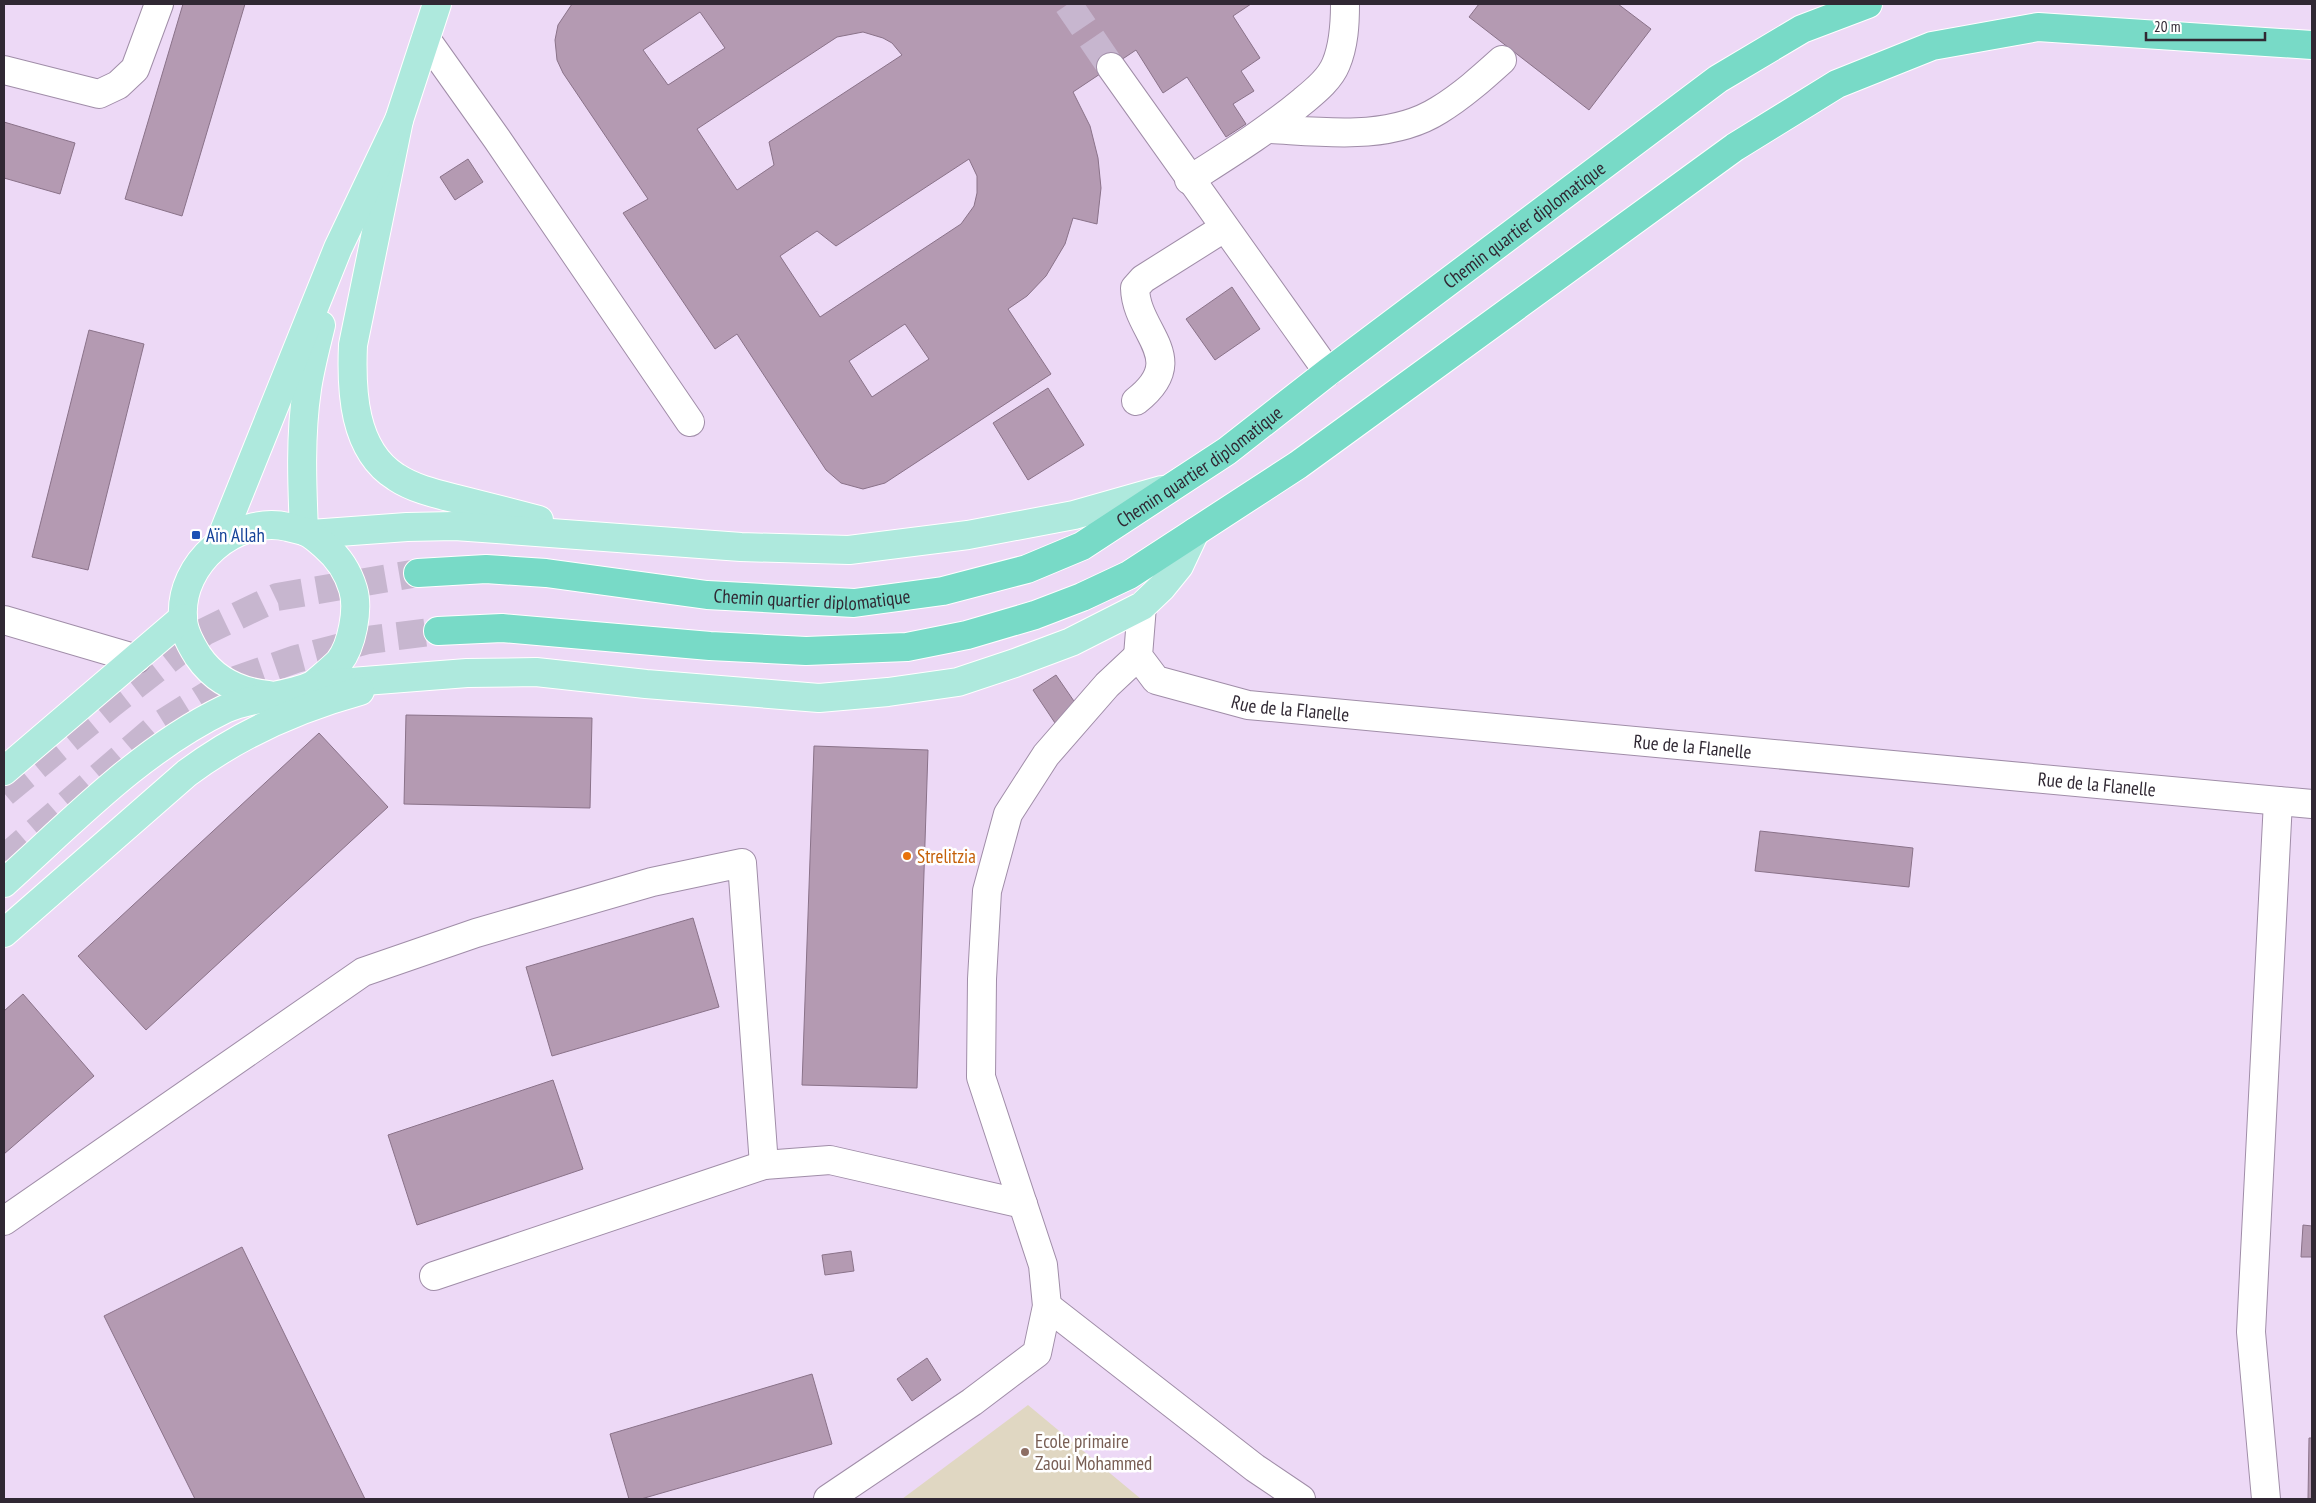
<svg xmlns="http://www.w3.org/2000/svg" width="2316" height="1503" viewBox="0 0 2316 1503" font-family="'PT Sans Narrow',sans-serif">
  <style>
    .education { fill: #e0d7c2 }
    .building { fill: #b49ab2; stroke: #8a7289; fill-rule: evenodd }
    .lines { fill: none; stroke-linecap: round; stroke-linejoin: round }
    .minor-tunnel { stroke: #c7b6cf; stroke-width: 28; stroke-dasharray: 28 14; stroke-linecap: butt }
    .highway-tunnel { stroke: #c7b6cf; stroke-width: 28; stroke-dasharray: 28 14; stroke-linecap: butt }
    .minor-casing { stroke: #a08da8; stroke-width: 30 }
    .major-casing { stroke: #fff; stroke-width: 30 }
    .highway-casing { stroke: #fff; stroke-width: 30 }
    .minor { stroke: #fff; stroke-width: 28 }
    .major { stroke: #aee9dd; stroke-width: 28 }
    .highway { stroke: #78dac7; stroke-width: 28 }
    .transit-dot { fill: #1a4fb4; stroke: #fff; stroke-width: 2 }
    .food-dot { fill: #e8710a; stroke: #fff; stroke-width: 2 }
    .education-dot { fill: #8d6e63; stroke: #fff; stroke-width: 2 }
    .labels { text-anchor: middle; stroke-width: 5; stroke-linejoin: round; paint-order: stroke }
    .street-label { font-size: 19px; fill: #302833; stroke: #fff }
    .transit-label { font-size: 19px; fill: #164399; stroke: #fff; text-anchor: start }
    .food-label { font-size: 19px; fill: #c56008; stroke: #fff; text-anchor: start }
    .education-label { font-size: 19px; fill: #785e54; stroke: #fff; text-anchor: start }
  </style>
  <rect width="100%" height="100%" fill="#edd9f6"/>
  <!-- education -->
  <path class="education" d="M1028,1405L1141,1499H902Z"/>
  <!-- building -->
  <g class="building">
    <path d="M183,4H245L182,216L125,199Z"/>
    <path d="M572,4H1251L1233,16L1260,58L1241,71L1254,91L1233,104L1246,124L1226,137L1187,77L1163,93L1136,50L1073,92L1090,126L1098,158L1101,188L1097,224L1073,218L1065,244L1046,276L1027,296L1008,309L1051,374L885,483L863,489L841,483L826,470L737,334L715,349L623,213L648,199L563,73L557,60L555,40L558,25ZM700,12L725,48L668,85L643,50ZM863,32L883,38L892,43L902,55L769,142L774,165L737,190L697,129L837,37ZM969,159L977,176V193L974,206L961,224L820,317L780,256L817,231L836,246ZM905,324L929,359L872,397L849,361Z"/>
    <path d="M1479,4H1618L1651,29L1589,110L1469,17Z"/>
    <path d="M4,122L75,143L60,194L4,178Z"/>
    <path d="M468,159L483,182L455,200L440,177Z"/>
    <path d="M1232,287L1260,329L1215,360L1186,319Z"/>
    <path d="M89,330L144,344L88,570L32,557Z"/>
    <path d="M1048,388L1084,445L1028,480L993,423Z"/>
    <path d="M1056,675L1078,707L1055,723L1033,690Z"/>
    <path d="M406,715L592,718L590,808L404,804Z"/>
    <path d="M319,733L388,807L146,1030L78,956Z"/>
    <path d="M814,746L928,750L917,1088L802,1085Z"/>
    <path d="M1760,831L1913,848L1909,887L1755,871Z"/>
    <path d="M693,918L719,1007L552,1056L526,967Z"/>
    <path d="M23,994L94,1076L4,1154V1011Z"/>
    <path d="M553,1080L583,1169L417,1225L388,1135Z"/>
    <path d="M2303,1225L2312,1226V1257H2301Z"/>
    <path d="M242,1247L365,1499H195L104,1316Z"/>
    <path d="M851,1251L854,1271L825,1275L822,1255Z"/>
    <path d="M927,1358L941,1380L912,1401L897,1379Z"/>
    <path d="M812,1374L832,1444L641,1499H629L610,1434Z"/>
    <path d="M2309,1438H2312V1499H2308Z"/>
  </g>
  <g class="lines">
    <!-- minor-tunnel -->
    <path class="minor-tunnel" d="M1068,4L1111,67"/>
    <!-- highway-tunnel -->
    <g class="highway-tunnel">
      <path d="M4,793L110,705L204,632L277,597L418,573"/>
      <path d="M4,859L158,726L227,683L296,659L368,640L438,631"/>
    </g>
    <!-- minor casing -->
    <g class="minor-casing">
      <g id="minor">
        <path d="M426,39L497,139L690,422"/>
        <path d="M1111,67L1328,372"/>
        <path d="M4,70L99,94L118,85L135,69L159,4"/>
        <path d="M1270,129C1325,132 1390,141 1439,110C1462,96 1482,78 1502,60"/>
        <path d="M1189,180C1228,155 1267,131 1303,101C1315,91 1330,79 1336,64C1344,45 1345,24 1345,4"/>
        <path d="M1136,401C1191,358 1136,334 1135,288L1143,279L1224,228"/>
        <path id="s1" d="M1142,606L1138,656L1156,680L1248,705L2312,804"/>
        <path d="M4,620L137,659"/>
        <path d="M4,1221L363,972L476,933L652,882L742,863L764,1165"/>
        <path d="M434,1276L764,1165L830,1160L1023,1204"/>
        <path d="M1047,1306L1255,1468L1301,1499"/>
        <path d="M828,1499L972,1402L1037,1353L1047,1306L1043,1265L981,1077L982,979L987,891L1008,814L1046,755L1107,685L1138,656"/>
        <path d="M2266,1499L2251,1332L2278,801"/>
      </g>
    </g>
    <!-- major casing -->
    <g class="major-casing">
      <g id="major">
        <path d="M399,120L353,345C351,390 353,450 396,477C414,489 437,494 457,499C484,506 511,513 539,520"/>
        <path d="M304,531C302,484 300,436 307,389C310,368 316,346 321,325"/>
        <path d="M311,534L407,527L455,526L741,547L849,550L968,535L1074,515L1162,490"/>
        <path d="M220,541L338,248L399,120L437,4"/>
        <path d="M268,695C239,692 215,681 198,656C191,645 183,631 183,618C179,563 236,515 288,527C295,529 304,530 310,534C315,537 320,542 325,546C338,557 348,572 353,589C359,609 352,646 339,662C331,670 322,677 313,685"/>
        <path d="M4,771L183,618"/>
        <path d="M4,883C73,821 140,750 225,709C251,697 286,697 313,685L467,673L536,672L646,684L819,698L888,692L958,682L1015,663L1071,642L1142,606L1162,587L1179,566L1195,532"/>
        <path d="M4,933L187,773C238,735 298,708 360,691"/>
      </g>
    </g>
    <!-- highway casing -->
    <g class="highway-casing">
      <g id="highway">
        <path id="s2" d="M418,573L486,569L546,573L707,595L854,603L943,591L1027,569L1082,546L1227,451L1328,372L1718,79L1802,29L1868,4"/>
        <path d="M438,631L502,628L710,646L806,651L907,647L967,635L1035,615L1082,597L1129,575L1298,465L1735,147L1837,84L1932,46L2038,27L2312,45"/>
      </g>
    </g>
    <!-- minor -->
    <use href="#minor" class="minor"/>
    <!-- major -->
    <use href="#major" class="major"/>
    <!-- highway -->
    <use href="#highway" class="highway"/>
  </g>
  <!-- markers -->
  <rect class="transit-dot" x="191" y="530" width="10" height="10" rx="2.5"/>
  <circle class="food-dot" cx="907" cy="856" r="5"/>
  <circle class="education-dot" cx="1025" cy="1452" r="5"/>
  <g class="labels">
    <!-- street labels -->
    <g class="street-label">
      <text dy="7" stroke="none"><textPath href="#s2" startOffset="1221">Chemin quartier diplomatique</textPath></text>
      <text dy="7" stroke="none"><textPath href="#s2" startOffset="816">Chemin quartier diplomatique</textPath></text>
      <text dy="7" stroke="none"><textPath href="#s2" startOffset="396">Chemin quartier diplomatique</textPath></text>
      <text dy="7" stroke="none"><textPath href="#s1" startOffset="218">Rue de la Flanelle</textPath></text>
      <text dy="7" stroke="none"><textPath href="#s1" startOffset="622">Rue de la Flanelle</textPath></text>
      <text dy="7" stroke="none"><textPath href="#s1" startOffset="1028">Rue de la Flanelle</textPath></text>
    </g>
    <!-- transit labels -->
    <g class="transit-label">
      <text x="206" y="542">Aïn Allah</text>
    </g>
    <!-- food labels -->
    <g class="food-label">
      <text x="917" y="863">Strelitzia</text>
    </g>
    <!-- education labels -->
    <g class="education-label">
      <text x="1035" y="1448">Ecole primaire<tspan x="1035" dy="22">Zaoui Mohammed</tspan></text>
    </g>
  </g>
  <!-- border -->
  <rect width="2316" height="1503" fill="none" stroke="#302833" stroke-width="10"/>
  <!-- scale -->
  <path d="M2146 32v8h119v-8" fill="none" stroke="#302833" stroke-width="2.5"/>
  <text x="2154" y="32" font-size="15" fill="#302833" stroke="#ffffff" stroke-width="4" paint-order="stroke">20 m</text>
</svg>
